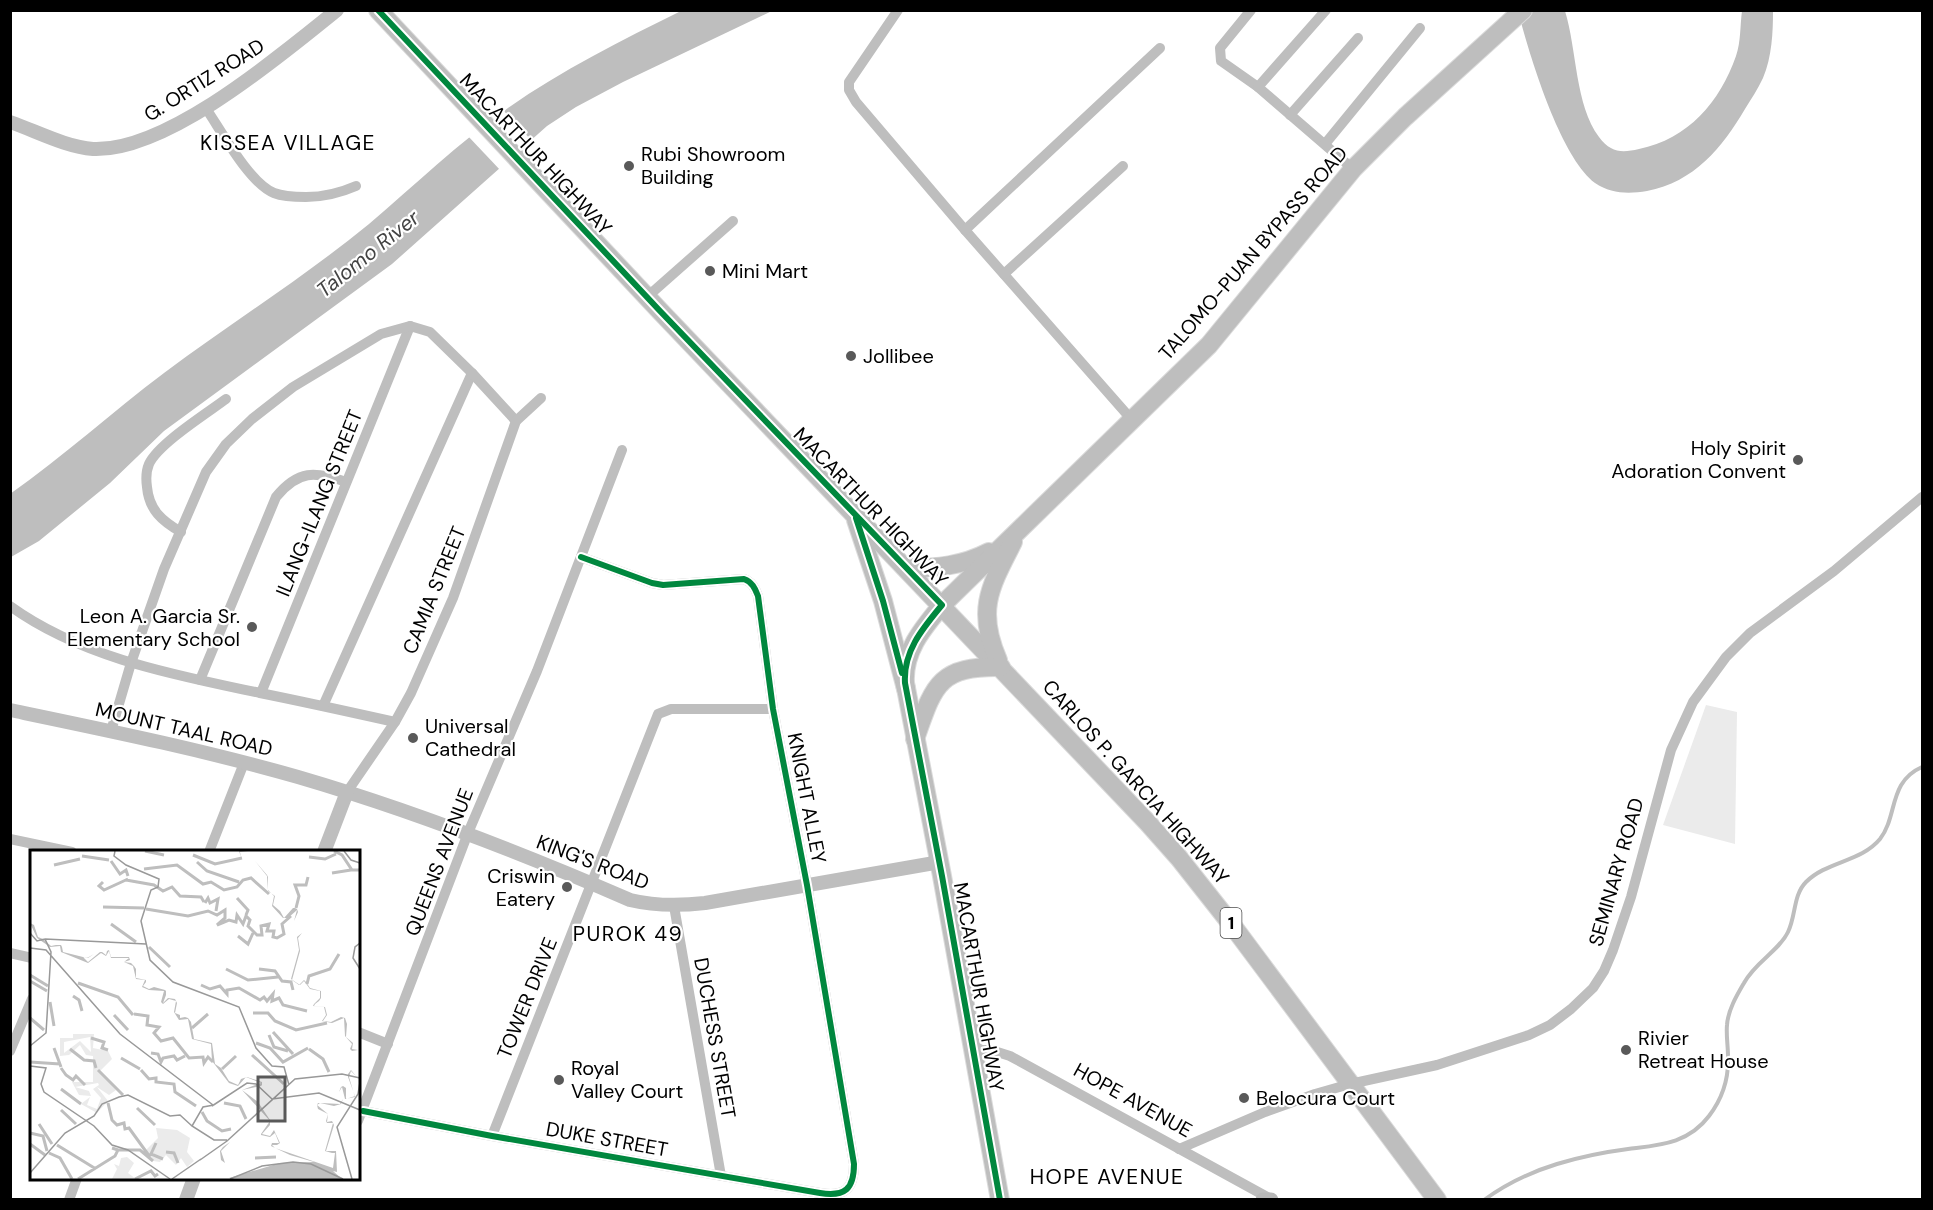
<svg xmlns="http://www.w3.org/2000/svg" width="1933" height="1210" viewBox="0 0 1933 1210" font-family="'DM Sans',sans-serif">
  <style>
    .green { fill: #ebebeb }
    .water { fill: #bebebe }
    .pier { fill: #fff }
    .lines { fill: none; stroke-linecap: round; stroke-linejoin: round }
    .stream { stroke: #bebebe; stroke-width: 4 }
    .primary-casing { stroke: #dbdbdb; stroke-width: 20 }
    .trunk-casing { stroke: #dbdbdb; stroke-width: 20 }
    .minor { stroke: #bebebe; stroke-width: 10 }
    .tertiary { stroke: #bebebe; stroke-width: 14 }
    .secondary { stroke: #b8b8b8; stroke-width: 15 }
    .primary { stroke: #bebebe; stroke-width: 18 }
    .trunk { stroke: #bebebe; stroke-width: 18 }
    .cycleway-casing { stroke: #fff; stroke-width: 10 }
    .cycleway { stroke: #00873e; stroke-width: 6 }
    .poi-dot { fill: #595959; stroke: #fff; stroke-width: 2 }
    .labels { text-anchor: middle; stroke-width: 4.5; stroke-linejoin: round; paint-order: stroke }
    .shield { fill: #fff; stroke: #4c4c4c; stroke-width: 1.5 }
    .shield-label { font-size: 18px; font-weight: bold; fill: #000 }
    .street-label { font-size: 20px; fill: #000; stroke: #fff }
    .poi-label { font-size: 20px; fill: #000; stroke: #fff; text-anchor: start }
    .neighbourhood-label { font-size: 21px; letter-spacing: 1.5px; fill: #000; stroke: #fff }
    .water-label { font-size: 21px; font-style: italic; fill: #434343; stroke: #fff }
    .inset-river { fill: none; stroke: #bebebe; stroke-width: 3 }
    .inset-road { fill: none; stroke: #999; stroke-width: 1.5 }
    .view { fill: #595959; fill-opacity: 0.15; stroke: #595959; stroke-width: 3 }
    .inset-edge { fill: none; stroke: #000; stroke-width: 3 }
  </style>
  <rect width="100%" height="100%" fill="#fff"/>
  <!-- green -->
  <path class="green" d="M1706,705L1737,712L1735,844L1663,825Z"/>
  <!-- water -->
  <g class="water">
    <path d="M681,11H772L623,82L576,107L547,126L392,264L164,431L110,483L39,541L11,557L10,494C64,456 112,412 164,373C231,323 303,278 369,224C415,185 458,143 508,108C562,70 622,40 681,11Z"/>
    <path d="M1518,11H1565C1577,50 1575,105 1599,137C1611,153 1622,153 1639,149C1688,139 1720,102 1736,56C1741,42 1740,25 1742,11H1773C1773,32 1772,57 1763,78C1758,89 1751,99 1745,109C1722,148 1694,182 1647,191C1629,194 1611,194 1595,183C1560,157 1529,54 1518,11Z"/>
  </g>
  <!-- pier -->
  <path class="pier" d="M502,109L534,143L502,172L467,135Z"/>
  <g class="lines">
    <!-- stream -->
    <path class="stream" d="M1484,1200C1506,1184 1531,1172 1557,1164C1580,1157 1605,1152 1628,1149C1659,1145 1688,1144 1709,1116C1722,1099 1729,1078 1728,1056C1728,1046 1726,1035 1727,1025C1728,1010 1737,995 1744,983C1755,962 1779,951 1788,932C1796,916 1793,895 1806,882C1827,861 1861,862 1880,839C1898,816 1888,782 1922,767"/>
    <!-- primary casing -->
    <g class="primary-casing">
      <path id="primary" d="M942,605C923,628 903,651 905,683L942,876L1000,1200"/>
    </g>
    <!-- trunk casing -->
    <g class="trunk-casing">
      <g id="trunk">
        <path d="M378,10L660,311L1148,823L1179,858L1235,929L1437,1200"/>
        <path d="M856,520L883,601L906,689"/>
        <path d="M907,568C937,568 962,566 989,552"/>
        <path d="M942,605L1209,345L1353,169L1405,117L1523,10"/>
        <path d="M998,660C976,610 990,587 1013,542"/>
        <path d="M915,739C934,685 938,666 1001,667"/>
      </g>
    </g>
    <!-- minor -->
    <g class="minor">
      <path d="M898,10L849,82V90L856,102L965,230L1132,420"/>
      <path d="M1251,10L1220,48L1221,61L1258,87L1353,169"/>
      <path d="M1258,87L1326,10"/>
      <path d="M205,107C221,130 249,183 274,193C284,197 296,197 306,197C324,197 340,193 356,186"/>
      <path d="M1290,115L1358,38"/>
      <path d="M1325,144L1420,28"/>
      <path d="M965,230L1160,48"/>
      <path d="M1004,274L1123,166"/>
      <path d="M647,297L733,221"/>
      <path d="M181,532C162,521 149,510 147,487C146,480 146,471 149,464C158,444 207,413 226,399"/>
      <path d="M10,606C82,658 175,675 260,693C305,702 350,712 395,722"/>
      <path d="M200,680L276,497C298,470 315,471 346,482"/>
      <path d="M261,693L410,326"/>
      <path d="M323,706L472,373"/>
      <path d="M111,731L131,663L164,569L206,472L226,444L252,419L293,387L381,334L410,326L430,332L472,373L516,421"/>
      <path d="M347,792L395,722L411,693L453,598L516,421L541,398"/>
      <path d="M10,839L72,852"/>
      <path d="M209,852L244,763"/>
      <path d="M674,906L721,1176"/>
      <path d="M10,953L32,958"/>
      <path d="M358,1032L388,1044"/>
      <path d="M974,1050H991L1010,1056L1269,1198"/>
      <path d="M10,1051L32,999"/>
      <path d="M363,1111L492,1136L820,1193C845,1197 854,1189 854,1164L807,885L773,709L758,596C755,588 752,582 744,579L663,585L652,583L581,557"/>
      <path d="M358,1121L468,833L537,671L622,450"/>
      <path d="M492,1136L658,714L671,709H773"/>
      <path d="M1179,1149L1265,1112L1315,1094L1350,1084L1437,1065L1529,1035L1550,1025L1571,1009L1593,988L1604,971L1613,950L1631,897L1671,750L1693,702L1726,657L1750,633L1834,571L1922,497"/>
      <path d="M69,1200L77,1178"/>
    </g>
    <!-- tertiary -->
    <g class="tertiary">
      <path d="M10,122C36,131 66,147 93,149C167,152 281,55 337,10"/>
      <path d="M10,710C106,730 204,750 298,777C411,810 522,853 630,900C655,906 679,906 705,903L940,862"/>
      <path d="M324,852L347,792"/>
      <path d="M186,1200L194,1178"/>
    </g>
    <!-- secondary -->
    <path class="secondary" d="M1263,1200H1271"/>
    <!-- primary -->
    <use href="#primary" class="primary"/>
    <!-- trunk -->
    <use href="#trunk" class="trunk"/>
    <!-- cycleway casing -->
    <g class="cycleway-casing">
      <g id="cycleway">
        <path d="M378,10L660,311L942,605C923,628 903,651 905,683L942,876L1000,1200"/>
        <path d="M856,518L883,601L902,673"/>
        <path d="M363,1111L492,1136L820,1193C845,1197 854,1189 854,1164L807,885L773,709L758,596C755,588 752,582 744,579L663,585L652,583L581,557"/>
      </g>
    </g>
    <!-- cycleway -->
    <use href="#cycleway" class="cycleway"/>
  </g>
  <!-- markers -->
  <g class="poi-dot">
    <circle cx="629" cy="166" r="6"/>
    <circle cx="710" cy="271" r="6"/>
    <circle cx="851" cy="356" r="6"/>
    <circle cx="1798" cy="460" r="6"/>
    <circle cx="252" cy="627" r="6"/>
    <circle cx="413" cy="738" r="6"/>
    <circle cx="567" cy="887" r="6"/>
    <circle cx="1626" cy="1050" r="6"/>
    <circle cx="559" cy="1080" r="6"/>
    <circle cx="1244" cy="1098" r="6"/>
  </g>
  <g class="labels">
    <!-- shield labels -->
    <rect class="shield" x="1220.5" y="908" width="21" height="30" rx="4.5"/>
    <g class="shield-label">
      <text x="1231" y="929">1</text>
    </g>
    <!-- street labels -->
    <g class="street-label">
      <text transform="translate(204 80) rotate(-32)" y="7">G. ORTIZ ROAD</text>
      <text transform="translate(536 154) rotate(47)" y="7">MACARTHUR HIGHWAY</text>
      <text transform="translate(1253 253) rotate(-49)" y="7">TALOMO-PUAN BYPASS ROAD</text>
      <text transform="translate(319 503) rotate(-68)" y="7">ILANG-ILANG STREET</text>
      <text transform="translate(871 507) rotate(46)" y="7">MACARTHUR HIGHWAY</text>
      <text transform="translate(434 590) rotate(-68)" y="7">CAMIA STREET</text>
      <text transform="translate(184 729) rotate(13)" y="7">MOUNT TAAL ROAD</text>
      <text transform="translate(1136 782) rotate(48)" y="7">CARLOS P. GARCIA HIGHWAY</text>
      <text transform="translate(807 798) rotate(79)" y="7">KNIGHT ALLEY</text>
      <text transform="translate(439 862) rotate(-69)" y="7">QUEENS AVENUE</text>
      <text transform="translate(593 862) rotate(21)" y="7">KING'S ROAD</text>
      <text transform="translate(1616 872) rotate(-74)" y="7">SEMINARY ROAD</text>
      <text transform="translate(979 987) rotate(80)" y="7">MACARTHUR HIGHWAY</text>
      <text transform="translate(527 998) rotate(-68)" y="7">TOWER DRIVE</text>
      <text transform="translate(715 1038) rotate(80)" y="7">DUCHESS STREET</text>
      <text transform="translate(1133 1100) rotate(29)" y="7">HOPE AVENUE</text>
      <text transform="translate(607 1139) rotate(10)" y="7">DUKE STREET</text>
    </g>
    <!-- poi labels -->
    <g class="poi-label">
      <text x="641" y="161">Rubi Showroom<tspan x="641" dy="23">Building</tspan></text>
      <text x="722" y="278">Mini Mart</text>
      <text x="863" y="363">Jollibee</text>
      <text x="1786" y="455" text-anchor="end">Holy Spirit<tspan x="1786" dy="23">Adoration Convent</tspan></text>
      <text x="240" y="623" text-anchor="end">Leon A. Garcia Sr.<tspan x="240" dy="23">Elementary School</tspan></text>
      <text x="425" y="733">Universal<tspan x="425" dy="23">Cathedral</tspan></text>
      <text x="555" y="883" text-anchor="end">Criswin<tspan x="555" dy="23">Eatery</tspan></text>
      <text x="1638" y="1045">Rivier<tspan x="1638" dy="23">Retreat House</tspan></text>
      <text x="571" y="1075">Royal<tspan x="571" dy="23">Valley Court</tspan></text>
      <text x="1256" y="1105">Belocura Court</text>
    </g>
    <!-- neighbourhood labels -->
    <g class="neighbourhood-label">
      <text x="288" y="150">KISSEA VILLAGE</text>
      <text x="628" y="941">PUROK 49</text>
      <text x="1107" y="1184">HOPE AVENUE</text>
    </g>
    <!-- water labels -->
    <g class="water-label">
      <text transform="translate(368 254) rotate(-39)" y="7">Talomo River</text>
    </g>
  </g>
  <!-- overview -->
  <g transform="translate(30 850)">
    <rect width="330" height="330" fill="#fff"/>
    <path d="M43,184H64L63,198L78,201L82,209L70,221L86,240L79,245L67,237L78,251L67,263L51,254L60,247L57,255L67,259L71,248L63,239L69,235L68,233L45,237L59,241L61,246L49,245L42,232H63V206L56,205L50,195L39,205L30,206V188H43ZM60,187L61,202L50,191L34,203V192ZM126,278L147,280L160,288L157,302L164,311L157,317L151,308L146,315L136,305L130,312L123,311L116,300L128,288ZM97,307L104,313L98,323L106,329H82L87,319L84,314L89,316L91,308Z" fill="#ebebeb" fill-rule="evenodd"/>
    <path d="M209,1H218L210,2L211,7L225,11L237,25L238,27V41L245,46L243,55L250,61L254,68L263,58H265L267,59L268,62L264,71L272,83L268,88L270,101L262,130L269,135L274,130L276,132L280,138L291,141V148L289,151L285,154L284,156L295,157L297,165L293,171L301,172L311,167L315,168L317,174L316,187L323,193L322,199L328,200L322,201L320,199L322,194L315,186L314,168L302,173L292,171L296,165L294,157L283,156L284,154L290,148V141L280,139L274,131L270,135L261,129L269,100L267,87L272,83L264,71L267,60L258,68H253L242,56L244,46L238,40L237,26L225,11L211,7ZM0,73L4,75L8,87L13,89L21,96L26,95H31L32,97L33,102L57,108L64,104L58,108L53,107L58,112L70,102H72L76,105L77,101L79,100L81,107H99L100,110L94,112L101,113L104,116L106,119V128L116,130V132L113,136L119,139L124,137L135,140L136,141V145L133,153L138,148L145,149L147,153L145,163L150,165V168L155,167L158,168L161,172L164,189L182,193L185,214L191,218L199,231L208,235L211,229L217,227L232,232V235L231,236L212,240L228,252L240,270V275L232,284L240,286L244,280L250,293L247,295H242L245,298L303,318L305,303H302L295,301L303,273H297L296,271L298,264L288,259L287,255L288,253H291L310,254L313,249L309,242L311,237L313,236L316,238V249L325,246L318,227V224L321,220L326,226L321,221L319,227L325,247L315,249L312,237L309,242L313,249L311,254L304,256L290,253L287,255L298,264L297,272L302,271L304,275L296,301H306L307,322L303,321L312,329L199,328L192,316L195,313L191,310L190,301L193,297L200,292L191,301L195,313L192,316L199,328L250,313L284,312L260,305L241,296L242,293H249L245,283L240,287L231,285V284L240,271L212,240L231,233L216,227L208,236L199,233L182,211L181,194L162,189L158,169L149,170L144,162L146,151L139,149L133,154L131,152L134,141L119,140L112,137L115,130L106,129L103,116L94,112L99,108H81L79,101L76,106L71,103L58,113L31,102L30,96L20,97L7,88Z" fill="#bebebe"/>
    <path class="inset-river" d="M115,1L134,5M304,1L312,5L322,20H330M163,5L185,14L212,8M52,6L79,10M279,7L295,9L306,4M81,11L90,24L96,20L98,26M167,12L177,21L209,32M24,15L50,9M114,19L147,15L173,34L181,32L194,40L207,37L213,30L221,28L239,44M302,23L321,20M96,30L124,35L133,41L142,37L150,46L171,47L174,52M73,32L69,36L74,40L98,29M207,48L218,60L216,65M175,53L178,48L180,53L188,49L186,61M73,57L114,58M266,58L269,46L265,35H276L278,27M116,59L158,66L178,61L187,65L195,60V68L187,75L199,70L206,72L207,65L213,74L216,66L220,70L218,76L227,85H232L231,76L239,74L237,81H244L243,87L247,88L254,84L252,74L261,66M81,74L106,92M208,86L218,94L223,83M119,97L140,117M196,119L218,130L248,127M229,119L245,121L252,131L261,132L263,140M0,125L18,136M0,131L17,141M48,133L88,147L103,165M277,134L279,126L300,119L309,104M171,135L180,139L190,136L197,144V140L209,138L230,150L234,147L237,151L243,144L242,151L249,148L253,155L277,161M43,146L49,150L52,161M20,152L24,176M223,163H238L245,171L266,180L297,173M104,164L118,166L117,175L129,177L124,183L131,191L143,188L159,208L173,207L174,213L178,207L183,212M84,165L98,180M0,168L14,180M162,178L178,164M243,182L263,204M239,185L244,197L258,201M61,188L74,192L72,198L78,200M226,193L240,198L253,212L278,198M24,198L31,217M40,199L54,210L64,211L66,218M279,199L293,209L299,222M121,203L128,204L131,212L133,208L144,206L147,210L155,206M222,205L254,234M91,208L110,219M0,212L30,214M31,218L36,225L43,230L46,226L55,235M192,219L206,206M68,220L93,245M111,220L119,229L126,228V232L144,234L145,242L166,256M31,239L51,254M78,253L82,270L87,275L94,273L95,279L99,278L120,307M194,253L210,256L216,269M107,258L125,275M31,260L46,274M172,262L177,271L192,281L201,279M9,274L22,294M0,283L13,286L17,301M126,293L121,304L133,309M0,294L15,305M27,295L66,319M88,300H110L123,311M136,302L144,303L148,313M19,303L30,308L42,329M225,308L246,307M48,329L85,306L88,300L82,298M105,329L121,321L125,326L128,324"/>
    <path class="inset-road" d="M85,1L84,6L96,15L129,29L128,37L121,40L111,71L120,110L143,132L209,157L226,198L242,216L254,217L259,235M314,1L321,10L330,13M0,83L7,91L15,89M15,89L116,94M330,93L325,97L323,108L330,119M0,98L16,100L90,184L183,255M0,196L16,183L21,102L15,89M0,216L16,218L11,234L14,242L64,276L82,295L98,300L140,329M242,249L289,243L330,260M184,255L173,257L162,276L184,290H197M182,256L217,233L226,234L242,249M170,310L197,291L265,229L312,224L330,228M0,323L35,283L64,266L72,254L89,247L98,245L140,266L150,265L162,276M142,329L171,309M200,329L232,316L263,312L281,314L313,329M322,329L307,277L328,244L330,232"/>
    <path class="view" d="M228,227H255V271H228Z"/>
    <rect width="330" height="330" class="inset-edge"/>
  </g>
  <!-- border -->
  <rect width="1933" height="1210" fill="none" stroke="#000000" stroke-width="24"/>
</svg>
